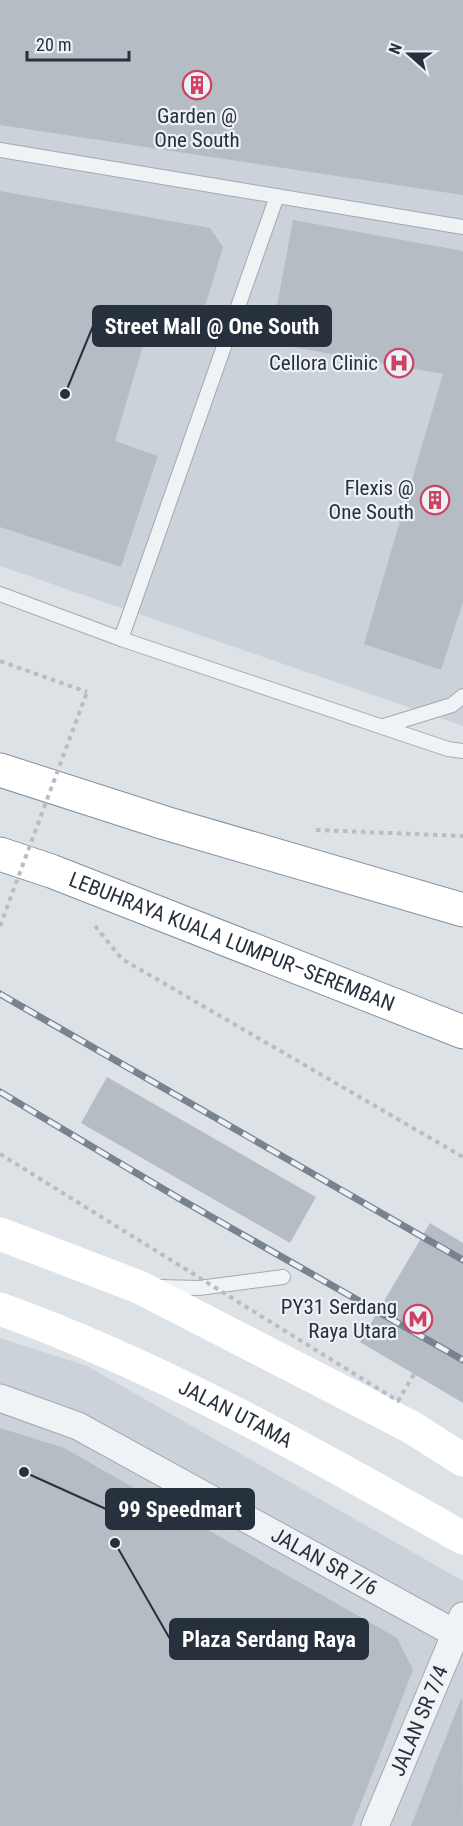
<svg xmlns="http://www.w3.org/2000/svg" width="463" height="1826" viewBox="0 0 463 1826" font-family="'Roboto Condensed',sans-serif">
  <style>
    .built { fill: #cbd2d9 }
    .building { fill: #b5bcc4 }
    .lines { fill: none; stroke-linecap: round; stroke-linejoin: round }
    .lane-casing { stroke: #a3a9b1; stroke-width: 16 }
    .street-casing { stroke: #a3a9b1; stroke-width: 29 }
    .highway-casing { stroke: #85919e; stroke-width: 35 }
    .path { stroke: #b8bdc2; stroke-width: 4; stroke-dasharray: 4.5 4.5; stroke-linecap: butt }
    .lane { stroke: #f0f3f6; stroke-width: 14 }
    .street { stroke: #f0f3f6; stroke-width: 27 }
    .secondary { stroke: #fff; stroke-width: 33 }
    .highway { stroke: #fff; stroke-width: 33 }
    .rail-casing { stroke: #778391; stroke-width: 7 }
    .rail { stroke: #edf1f5; stroke-width: 4.5; stroke-dasharray: 14; stroke-linecap: butt }
    .path-bridge { stroke: #b8bdc2; stroke-width: 4; stroke-dasharray: 4.5 4.5; stroke-linecap: butt }
    .labels { text-anchor: middle; stroke-width: 4.5; stroke-linejoin: round; paint-order: stroke }
    .poi-label { font-size: 21px; fill: #27313e; stroke: #edf1f5; text-anchor: end }
    .street-label { font-size: 21px; fill: #27313e; stroke: #edf1f5 }
    .leader { fill: none; stroke: #27313e; stroke-width: 2 }
    .callout-dot { fill: #27313e; stroke: #edf1f5; stroke-width: 2 }
    .callout { fill: #27313e; stroke: #27313e; stroke-width: 2 }
    .callout-label { font-size: 22px; text-anchor: middle; font-weight: bold; fill: #fff }
  </style>
  <rect width="100%" height="100%" fill="#dde2e7"/>
  <!-- built -->
  <g class="built">
    <path d="M0,0H463V726L0,566Z"/>
    <path d="M0,1338L87,1366L463,1581V1826H0Z"/>
  </g>
  <!-- building -->
  <g class="building">
    <path d="M0,0H463V195L0,125Z"/>
    <path d="M0,191L210,228L223,247L193,346L146,335L115,441L158,456L121,567L0,527Z"/>
    <path d="M293,220L463,251V602L441,670L364,644L443,374L270,343Z"/>
    <path d="M107,1077L316,1197L290,1243L81,1123Z"/>
    <path d="M430,1223L463,1243V1403L360,1342Z"/>
    <path d="M0,1428L64,1448L397,1638L413,1670L352,1826H0Z"/>
    <path d="M462,1697L463,1826H411L438,1757Z"/>
  </g>
  <g class="lines">
    <!-- lane casing -->
    <g class="lane-casing">
      <g id="lane">
        <path d="M0,150L463,227"/>
        <path d="M0,594L121,639L448,749L463,751"/>
        <path d="M121,639L277,196"/>
        <path d="M384,726L452,705L463,696"/>
        <path d="M160,1287L199,1288L283,1277"/>
      </g>
    </g>
    <!-- street casing -->
    <g class="street-casing">
      <g id="street">
        <path id="s1" d="M0,1398L78,1426L456,1634"/>
        <path id="s2" d="M375,1826L463,1616"/>
      </g>
    </g>
    <!-- highway casing -->
    <g class="highway-casing">
      <g id="highway">
        <path d="M0,770L165,823L463,910"/>
        <path id="s4" d="M0,854L51,871L463,1032"/>
      </g>
    </g>
    <!-- path -->
    <g class="path">
      <path d="M0,661L87,692"/>
      <path d="M316,830L463,836"/>
      <path d="M95,926L122,959L463,1157"/>
    </g>
    <!-- lane -->
    <use href="#lane" class="lane"/>
    <!-- street -->
    <use href="#street" class="street"/>
    <!-- secondary -->
    <g class="secondary">
      <path d="M0,1234L139,1287L411,1427L463,1460"/>
      <path id="s3" d="M0,1309C162,1367 314,1454 463,1538"/>
    </g>
    <!-- highway -->
    <use href="#highway" class="highway"/>
    <!-- rail casing -->
    <g class="rail-casing">
      <g id="rail">
        <path d="M0,994L463,1260"/>
        <path d="M0,1092L180,1199L463,1360"/>
      </g>
    </g>
    <!-- rail -->
    <use href="#rail" class="rail"/>
    <!-- path-bridge -->
    <g class="path-bridge">
      <path d="M0,926L87,692"/>
      <path d="M0,1154L398,1401L414,1374"/>
    </g>
  </g>
  <!-- icons -->
  <defs>
    <g id="building-ring" transform="scale(1.5)"><circle r="9.5" fill="#edf1f5" stroke="#ce4163" stroke-width="1.5"/><path d="M-4-6H4V6H1V3H-1V6H-4ZM-2.5-4.3h1.7v1.8h-1.7ZM.8-4.3h1.7v1.8H.8ZM-2.5-1h1.7V.8h-1.7ZM.8-1h1.7V.8H.8Z" fill="#ce4163"/></g>
    <g id="hospital-ring" transform="scale(1.5)"><circle r="9.5" fill="#edf1f5" stroke="#ce4163" stroke-width="1.5"/><path d="M-5-5h3v3.5h4V-5h3V5h-3V1.5h-4V5h-3Z" fill="#ce4163"/></g>
    <g id="metro-ring" transform="scale(1.5)"><circle r="9.5" fill="#edf1f5" stroke="#ce4163" stroke-width="1.5"/><path d="M-5.5 5V-5H-3L0 0L3-5H5.5V5H3V-.5L0 4L-3-.5V5Z" fill="#ce4163"/></g>
  </defs>
  <g fill-rule="evenodd">
    <use href="#building-ring" x="197" y="85"/>
    <use href="#hospital-ring" x="399" y="363"/>
    <use href="#building-ring" x="435" y="500"/>
    <use href="#metro-ring" x="418" y="1319"/>
  </g>
  <g class="labels">
    <!-- poi labels -->
    <g class="poi-label">
      <text x="197" y="123" text-anchor="middle">Garden @<tspan x="197" dy="24">One South</tspan></text>
      <text x="378" y="370">Cellora Clinic</text>
      <text x="414" y="495">Flexis @<tspan x="414" dy="24">One South</tspan></text>
      <text x="397" y="1314">PY31 Serdang<tspan x="397" dy="24">Raya Utara</tspan></text>
    </g>
    <!-- street labels -->
    <g class="street-label">
      <text dy="7" stroke="none"><textPath href="#s4" startOffset="248">LEBUHRAYA KUALA LUMPUR–SEREMBAN</textPath></text>
      <text dy="7" stroke="none"><textPath href="#s3" startOffset="258">JALAN UTAMA</textPath></text>
      <text dy="7" stroke="none"><textPath href="#s1" startOffset="364">JALAN SR 7/6</textPath></text>
      <text dy="7" stroke="none"><textPath href="#s2" startOffset="114">JALAN SR 7/4</textPath></text>
    </g>
  </g>
  <!-- callouts -->
  <path class="leader" d="M65 394L93 326M24 1472L106 1509M115 1543L170 1639"/>
  <g class="callout-dot">
    <circle cx="65" cy="394" r="6"/>
    <circle cx="24" cy="1472" r="6"/>
    <circle cx="115" cy="1543" r="6"/>
  </g>
  <g class="callout">
    <rect x="93" y="306" width="238" height="40" rx="6"/>
    <rect x="106" y="1489" width="148" height="40" rx="6"/>
    <rect x="170" y="1619" width="198" height="40" rx="6"/>
  </g>
  <g class="callout-label">
    <text x="212" y="334">Street Mall @ One South</text>
    <text x="180" y="1517">99 Speedmart</text>
    <text x="269" y="1647">Plaza Serdang Raya</text>
  </g>
  <!-- north arrow -->
  <g transform="translate(409 54) rotate(291)" stroke="#edf1f5" stroke-width="4.5" paint-order="stroke">
  <path d="M0-4.5L10 22L0 15L-10 22Z" fill="#27313e"/>
  <text y="-9" font-size="16" font-weight="bold" text-anchor="middle" fill="#27313e">N</text>
  </g>
  <!-- scale -->
  <path d="M27 51v9h102v-9" fill="none" stroke="#27313e" stroke-width="3"/>
  <text x="36" y="51" font-size="18" fill="#27313e" stroke="#edf1f5" stroke-width="4.5" paint-order="stroke">20 m</text>
</svg>
